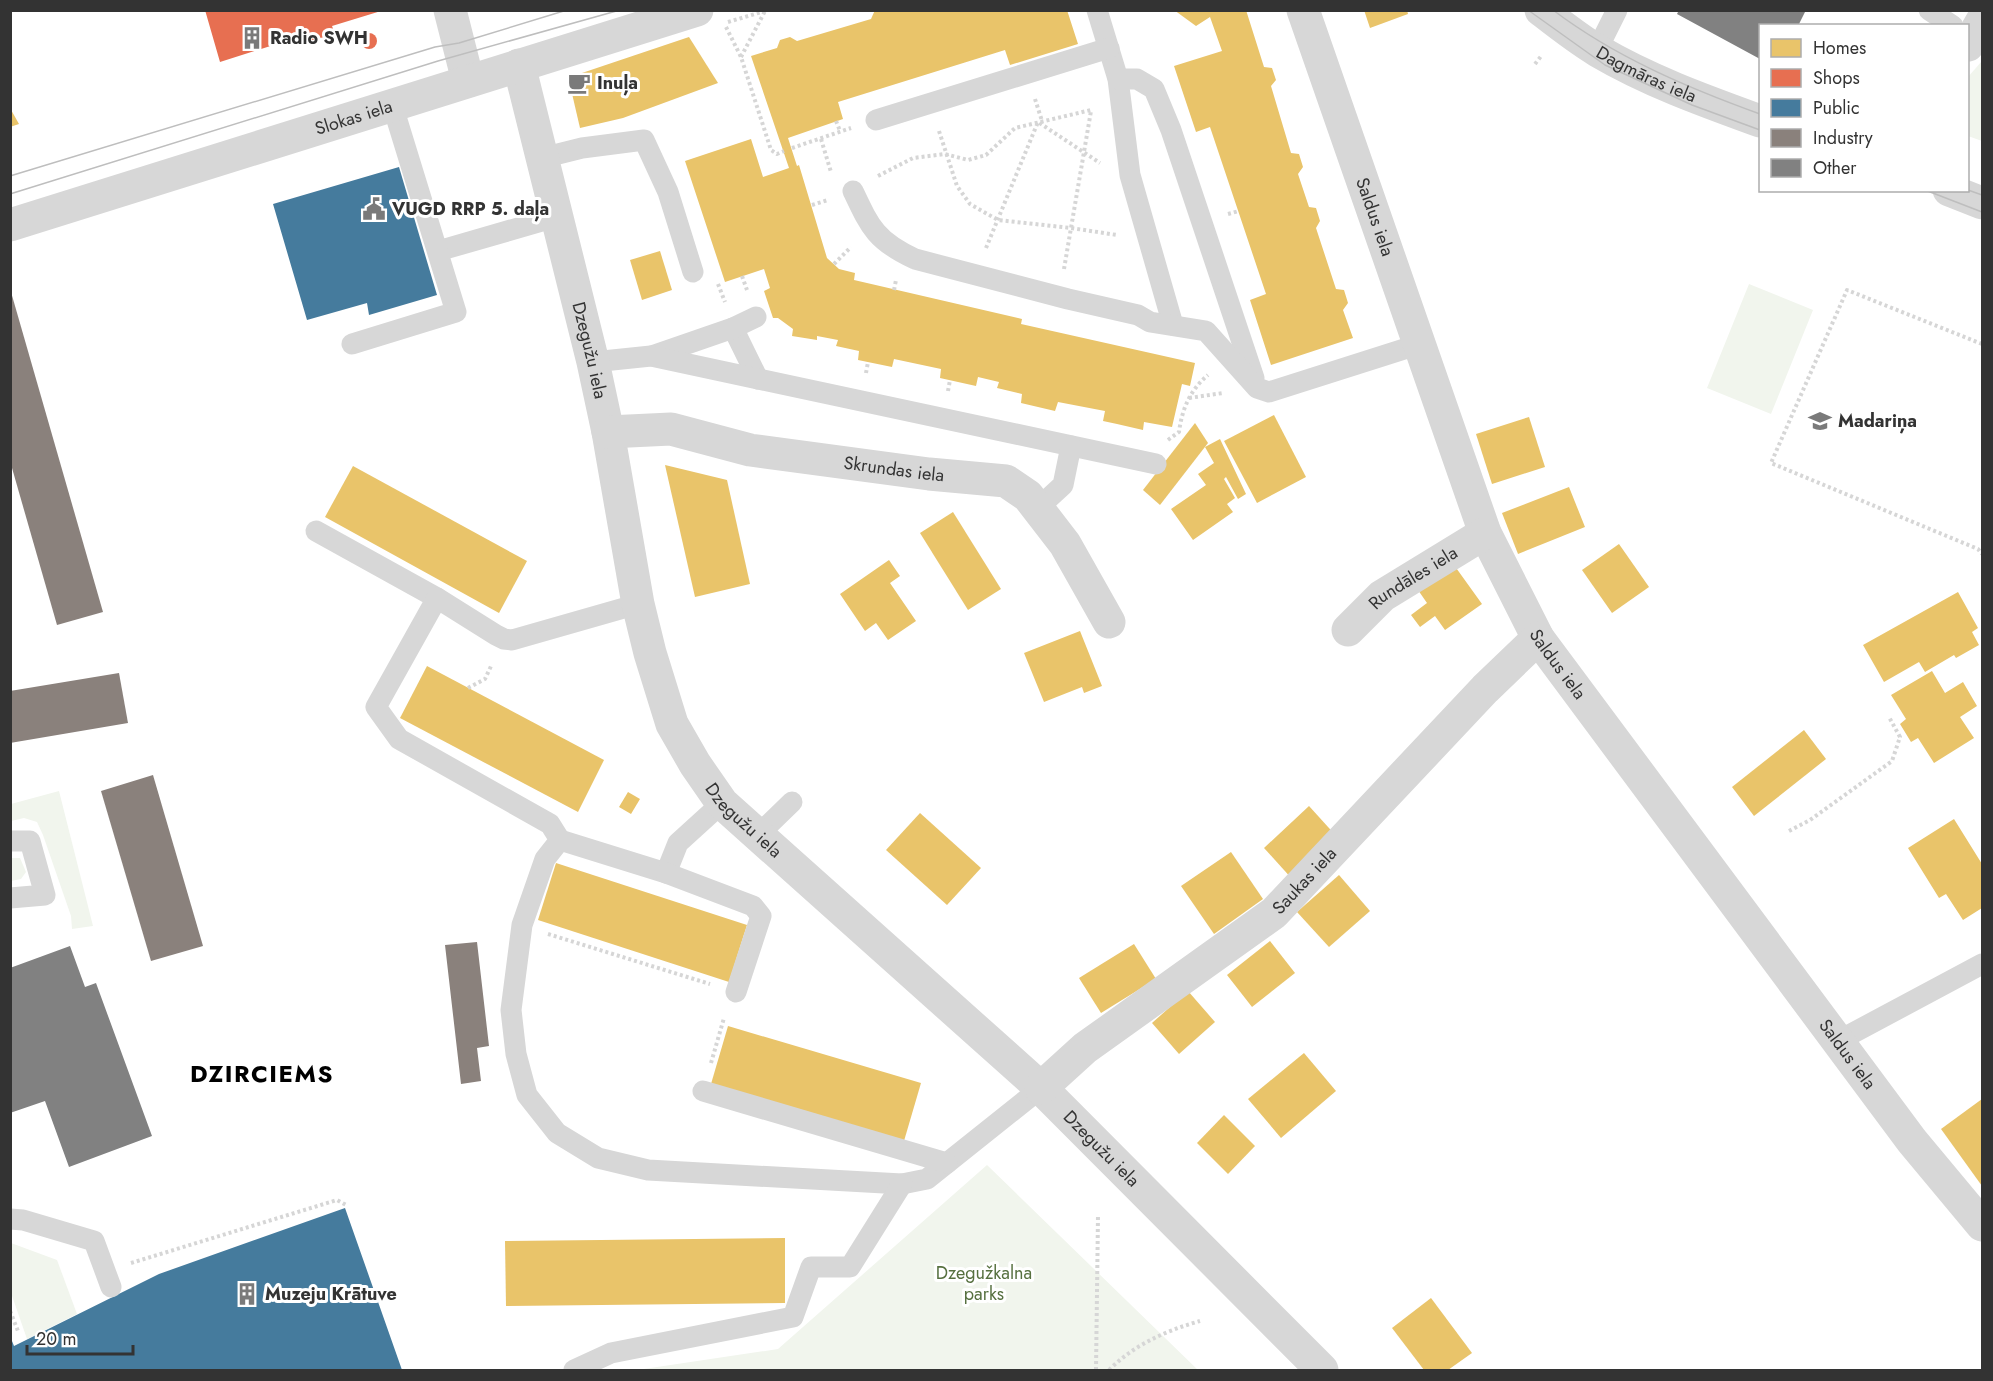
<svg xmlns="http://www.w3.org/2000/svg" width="1993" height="1381" viewBox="0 0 1993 1381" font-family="Jost,sans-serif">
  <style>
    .green { fill: #f1f5ed }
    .homes { fill: #e9c46a }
    .shops { fill: #e76f51 }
    .public { fill: #457b9d }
    .industry { fill: #8a817c }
    .building { fill: #818181 }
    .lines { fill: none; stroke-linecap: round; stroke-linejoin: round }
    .path { stroke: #d6d6d6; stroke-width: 4; stroke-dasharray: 3 3; stroke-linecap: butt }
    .service { stroke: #d7d7d7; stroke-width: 21 }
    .minor { stroke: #d7d7d7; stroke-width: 33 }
    .tertiary { stroke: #d7d7d7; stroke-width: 33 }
    .tram { stroke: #bebebe; stroke-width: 1.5 }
    .labels { text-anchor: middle; stroke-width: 6; stroke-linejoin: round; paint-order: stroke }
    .poi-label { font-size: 18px; font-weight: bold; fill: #333; stroke: #fff; text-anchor: start }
    .street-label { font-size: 18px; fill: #333; stroke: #fff }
    .park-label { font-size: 18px; fill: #56703f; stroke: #fff }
    .district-label { font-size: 24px; font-weight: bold; letter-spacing: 1.5px; fill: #000; stroke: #fff }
  </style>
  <rect width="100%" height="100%" fill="#fff"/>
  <!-- green -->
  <g class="green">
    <path d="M1982,61V141L1968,136V77Z"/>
    <path d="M1749,284L1813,310L1771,414L1707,388Z"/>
    <path d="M59,791L93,926L72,929L71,916L43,835L37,822L24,818L11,821V804Z"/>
    <path d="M11,858H20L26,872L21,879L11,881Z"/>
    <path d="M987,1165L1198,1370H637L778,1349Z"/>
    <path d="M11,1243L57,1260L77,1314L27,1339L11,1293Z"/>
  </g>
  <!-- homes -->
  <g class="homes">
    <path d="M875,10L891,12L897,10H1067L1078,44L1010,65L1005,50L838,102L843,119L788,138L797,166L799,165L827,258L839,269L855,273L854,280L1022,319L1021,324L1195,363L1190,386L1182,384L1172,427L1144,422L1143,430L1117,424L1103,421L1105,411L1058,402L1055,411L1021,403L1022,394L997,388L999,382L978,377L976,386L940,378L941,369L894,359L892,367L858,360L859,351L836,346L838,340L817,336V340L792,336L793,329L778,318H773L764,291L770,288L764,269L725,282L685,161L751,139L763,177L789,168L751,56L777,48L780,40L790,37L797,41L871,19Z"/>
    <path d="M1174,10H1246L1264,67L1272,68L1276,80L1271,86L1291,153L1299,154L1303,167L1298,174L1309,207L1316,208L1320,221L1316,228L1336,289L1344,290L1348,303L1343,310L1353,338L1271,365L1250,300L1266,294L1210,127L1196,132L1174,66L1222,51L1210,17L1196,26Z"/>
    <path d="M1364,10H1407L1408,14L1370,28Z"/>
    <path d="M689,37L718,83L623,118L580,128L570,85L573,76Z"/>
    <path d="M10,108L19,124L10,127Z"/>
    <path d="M660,251L672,290L642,300L630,260Z"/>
    <path d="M1274,415L1306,477L1257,503L1224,441Z"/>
    <path d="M1529,417L1545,467L1492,484L1476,434Z"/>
    <path d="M1195,423L1208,443L1160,505L1143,490Z"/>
    <path d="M1220,439L1246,494L1238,499L1226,477L1224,479L1235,498L1227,504L1233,512L1193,540L1171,509L1206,485L1198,474L1214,463L1205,447Z"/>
    <path d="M665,465L727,480L750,584L695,597Z"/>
    <path d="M353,466L527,561L499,613L325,517Z"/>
    <path d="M1569,487L1585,527L1518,554L1502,513Z"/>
    <path d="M953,512L1001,589L968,610L920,533Z"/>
    <path d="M1619,544L1649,587L1612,613L1582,570Z"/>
    <path d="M889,560L900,576L890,583L916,621L888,640L876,623L865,631L840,594Z"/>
    <path d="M1454,565L1482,604L1445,630L1435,616L1420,627L1411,615L1427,603L1418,590Z"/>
    <path d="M1958,592L1978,628L1972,632L1979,645L1956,658L1954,655L1925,672L1919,662L1884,682L1863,645Z"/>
    <path d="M1080,631L1102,686L1084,693L1082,687L1044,702L1024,653Z"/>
    <path d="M427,666L604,760L578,812L400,718Z"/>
    <path d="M1932,671L1945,693L1963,682L1977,706L1960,717L1974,738L1934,763L1918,738L1911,742L1900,724L1906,719L1891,695Z"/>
    <path d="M1804,730L1826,759L1754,816L1732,787Z"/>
    <path d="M628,792L640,799L631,814L619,807Z"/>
    <path d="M1309,806L1338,838L1293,880L1264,848Z"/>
    <path d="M920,813L981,868L947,905L886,850Z"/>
    <path d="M1954,819L1982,864V908L1963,920L1946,894L1939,898L1908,848Z"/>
    <path d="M1231,852L1263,899L1214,934L1181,886Z"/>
    <path d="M556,863L747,925L729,982L538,920Z"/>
    <path d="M1339,875L1370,911L1329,947L1297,912Z"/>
    <path d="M1270,941L1295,973L1252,1007L1227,975Z"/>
    <path d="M1134,944L1156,979L1101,1013L1079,978Z"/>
    <path d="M1188,991L1215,1022L1179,1054L1152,1023Z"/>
    <path d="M728,1026L921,1083L904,1141L711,1084Z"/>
    <path d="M1304,1053L1336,1091L1281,1138L1248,1099Z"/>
    <path d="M1982,1099V1186L1941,1129Z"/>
    <path d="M1224,1115L1255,1146L1228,1174L1197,1143Z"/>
    <path d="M785,1238V1303L506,1306L505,1241Z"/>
    <path d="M1431,1298L1472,1353L1448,1370H1424L1392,1328Z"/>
  </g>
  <!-- shops -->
  <g class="shops">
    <path d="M205,10H381V11L332,26L335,34L306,42L305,35L220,62Z"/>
    <circle cx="369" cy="41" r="8"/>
  </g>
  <!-- public -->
  <g class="public">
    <path d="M399,167L437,295L369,315L367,303L307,320L273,204Z"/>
    <path d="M345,1208L402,1370H10V1336L14,1346L159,1274Z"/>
  </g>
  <!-- industry -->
  <g class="industry">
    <path d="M11,292L103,612L57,625L10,461Z"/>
    <path d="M119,673L128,723L10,743V691Z"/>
    <path d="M153,775L203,946L151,961L101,791Z"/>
    <path d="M477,942L489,1046L477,1048L481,1081L461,1084L445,945Z"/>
  </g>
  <!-- building -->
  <g class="building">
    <path d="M1679,10H1806L1798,26H1760V59L1677,14Z"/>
    <path d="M70,946L85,987L96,983L152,1136L69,1167L45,1101L10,1113V968Z"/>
  </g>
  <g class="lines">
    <!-- path -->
    <g class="path">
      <path d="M728,22L765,11"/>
      <path d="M726,27L741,57L771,150L777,154L784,151"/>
      <path d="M741,57L765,11"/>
      <path d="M1535,64L1542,55"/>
      <path d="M1035,99L1042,121"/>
      <path d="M836,121L840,131"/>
      <path d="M939,131L957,186L970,204L998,220L1071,228L1117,235"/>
      <path d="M821,139L831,172"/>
      <path d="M792,148L851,128"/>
      <path d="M878,176L913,158L945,154L968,160L986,155L1015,128L1091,110"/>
      <path d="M812,205L828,200"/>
      <path d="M1228,214L1239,211"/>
      <path d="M986,248L1038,122L1100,163"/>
      <path d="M834,264L851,247"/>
      <path d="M1064,269L1091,111"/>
      <path d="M742,276L747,290"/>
      <path d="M718,284L725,302"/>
      <path d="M894,290L896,280"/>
      <path d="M1982,344L1847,290L1771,463L1978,549L1982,554"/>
      <path d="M866,373L868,362"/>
      <path d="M948,391L950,380"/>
      <path d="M1189,398L1223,393"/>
      <path d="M1168,440L1179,432C1182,409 1190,390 1208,375"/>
      <path d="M468,688L485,679L492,664"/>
      <path d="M1789,831L1810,820L1892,761L1900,737L1889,717"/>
      <path d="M548,934L710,984"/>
      <path d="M711,1063L724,1018"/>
      <path d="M131,1263L337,1200L348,1206"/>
      <path d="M10,1311L18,1331"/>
      <path d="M1096,1370L1098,1215"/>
      <path d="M1109,1370C1134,1345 1165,1331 1200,1321"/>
    </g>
    <!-- service -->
    <g class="service">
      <path d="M1097,10L1118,79L1130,175L1173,325"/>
      <path d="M1929,10L1953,26"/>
      <path d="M1597,50L1617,10"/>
      <path d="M1118,79H1137L1154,89L1171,130L1254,378"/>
      <path d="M876,120L1109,48"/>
      <path d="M542,158L582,148L644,140L668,192L693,272"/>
      <path d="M853,191C870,227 876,241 915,259L1068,299L1138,315L1150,322L1206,331L1257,388L1269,392L1420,344"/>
      <path d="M438,251L556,217"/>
      <path d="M733,328L758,379"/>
      <path d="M352,344L456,312L393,107"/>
      <path d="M652,356L733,328L756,317"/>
      <path d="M593,362L651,356L1156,464"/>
      <path d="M1038,508L1063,485L1071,446"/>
      <path d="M316,531L437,598"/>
      <path d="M638,604L512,640L504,639L496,635L437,598L376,707L399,739L550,824L560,840L545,859L522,925L511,1010L516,1054L527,1095L557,1133L598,1158L648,1170L902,1184L927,1179L1041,1088"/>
      <path d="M758,835L792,802"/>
      <path d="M560,840L666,873L678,843L722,803"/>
      <path d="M10,841H30L45,895L10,898"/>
      <path d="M666,873L753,906L761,916L736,992"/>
      <path d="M1838,1041L1982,964"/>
      <path d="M703,1091L947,1163"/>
      <path d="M10,1219L23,1220L94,1241L111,1287"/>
      <path d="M574,1370L611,1353L793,1317L811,1267H850L902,1184"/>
    </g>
    <!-- minor -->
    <g class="minor">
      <path d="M450,10L468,81"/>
      <path id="s1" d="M1303,10L1485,533L1538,638L1912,1141L1982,1225"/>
      <path d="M1968,45L1982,21"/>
      <path id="s2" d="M519,65L593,362L608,432L638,604L650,653L672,724L695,764L722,803L1041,1088L1322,1370"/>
      <path id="s3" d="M608,432L671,429L750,450L929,474L1006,481L1028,496L1065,544L1109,622"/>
      <path id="s4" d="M1348,630L1382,596L1485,533"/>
      <path id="s5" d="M1041,1088L1085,1048L1274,913L1485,689L1538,638"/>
    </g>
    <!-- tertiary -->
    <g class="tertiary">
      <path id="s6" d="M1541,10C1559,24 1578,39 1598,51C1649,81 1705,101 1760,121"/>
      <path d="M1949,190L1982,203"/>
      <path id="s7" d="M10,225L697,10"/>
    </g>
    <!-- tram -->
    <g class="tram">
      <path d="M1528,10L1605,65L1692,105L1760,130"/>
      <path d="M1553,10C1615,57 1688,88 1760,114"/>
      <path d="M10,176L435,47L459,43L567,10"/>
      <path d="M1925,190L1982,212"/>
      <path d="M1968,190L1982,195"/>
      <path d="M10,194L438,61L620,10"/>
    </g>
  </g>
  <!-- icons -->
  <defs>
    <g id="building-bare" transform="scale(1.8)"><path d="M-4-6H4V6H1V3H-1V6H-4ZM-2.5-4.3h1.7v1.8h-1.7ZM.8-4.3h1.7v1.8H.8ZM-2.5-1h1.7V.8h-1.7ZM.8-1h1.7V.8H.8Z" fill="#7a7a7a" stroke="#fff" stroke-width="2.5" paint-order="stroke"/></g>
    <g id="cafe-bare" transform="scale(1.8)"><path d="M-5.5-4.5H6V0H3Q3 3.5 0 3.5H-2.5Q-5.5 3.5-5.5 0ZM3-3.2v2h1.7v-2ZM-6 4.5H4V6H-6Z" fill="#7a7a7a" stroke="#fff" stroke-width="2.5" paint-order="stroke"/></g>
    <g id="civic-bare" transform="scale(1.8)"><path d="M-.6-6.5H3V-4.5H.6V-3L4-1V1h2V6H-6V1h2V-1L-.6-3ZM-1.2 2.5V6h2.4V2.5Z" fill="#7a7a7a" stroke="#fff" stroke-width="2.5" paint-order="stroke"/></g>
    <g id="school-bare" transform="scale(1.8)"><path d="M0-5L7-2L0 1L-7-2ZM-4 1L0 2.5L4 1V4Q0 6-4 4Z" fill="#7a7a7a" stroke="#fff" stroke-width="2.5" paint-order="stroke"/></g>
  </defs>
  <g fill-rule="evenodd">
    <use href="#building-bare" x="252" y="38"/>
    <use href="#cafe-bare" x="579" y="83"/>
    <use href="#civic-bare" x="374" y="209"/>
    <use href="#school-bare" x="1820" y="421"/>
    <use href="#building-bare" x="247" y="1294"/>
  </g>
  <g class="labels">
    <!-- poi labels -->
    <g class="poi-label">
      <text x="270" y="44">Radio SWH</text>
      <text x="597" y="89">Inuļa</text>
      <text x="392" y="215">VUGD RRP 5. daļa</text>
      <text x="1838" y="427">Madariņa</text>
      <text x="265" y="1300">Muzeju Krātuve</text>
    </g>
    <!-- street labels -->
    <g class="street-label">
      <text dy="6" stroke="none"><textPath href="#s6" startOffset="124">Dagmāras iela</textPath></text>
      <text dy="6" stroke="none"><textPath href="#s7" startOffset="360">Slokas iela</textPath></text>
      <text dy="6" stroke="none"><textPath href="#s1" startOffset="219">Saldus iela</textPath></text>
      <text dy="6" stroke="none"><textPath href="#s2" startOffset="294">Dzegužu iela</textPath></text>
      <text dy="6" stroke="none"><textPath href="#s3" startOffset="290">Skrundas iela</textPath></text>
      <text dy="6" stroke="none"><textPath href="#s4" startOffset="84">Rundāles iela</textPath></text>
      <text dy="6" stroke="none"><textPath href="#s1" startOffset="704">Saldus iela</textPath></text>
      <text dy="6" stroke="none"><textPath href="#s2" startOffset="798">Dzegužu iela</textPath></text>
      <text dy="6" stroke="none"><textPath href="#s5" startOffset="336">Saukas iela</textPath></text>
      <text dy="6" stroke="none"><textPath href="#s1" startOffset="1190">Saldus iela</textPath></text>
      <text dy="6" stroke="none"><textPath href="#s2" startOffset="1284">Dzegužu iela</textPath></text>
    </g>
    <!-- park labels -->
    <g class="park-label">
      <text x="984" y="1279">Dzegužkalna<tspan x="984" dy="21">parks</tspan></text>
    </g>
    <!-- district labels -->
    <g class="district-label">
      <text x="262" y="1082">DZIRCIEMS</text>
    </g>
  </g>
  <!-- border -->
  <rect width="1993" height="1381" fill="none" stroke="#333333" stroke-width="24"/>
  <!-- legend -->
  <rect x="1759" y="24" width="210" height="168" fill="#ffffff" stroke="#adadad" stroke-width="1.5"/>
  <rect x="1771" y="39" width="30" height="18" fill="#e9c46a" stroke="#adadad" stroke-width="1.5"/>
  <text x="1813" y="54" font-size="18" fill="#333333">Homes</text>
  <rect x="1771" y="69" width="30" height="18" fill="#e76f51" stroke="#adadad" stroke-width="1.5"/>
  <text x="1813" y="84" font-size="18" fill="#333333">Shops</text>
  <rect x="1771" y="99" width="30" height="18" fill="#457b9d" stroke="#adadad" stroke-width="1.5"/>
  <text x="1813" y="114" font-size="18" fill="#333333">Public</text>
  <rect x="1771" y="129" width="30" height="18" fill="#8a817c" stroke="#adadad" stroke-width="1.5"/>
  <text x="1813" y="144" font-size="18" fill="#333333">Industry</text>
  <rect x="1771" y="159" width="30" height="18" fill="#818181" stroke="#adadad" stroke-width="1.5"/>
  <text x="1813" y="174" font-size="18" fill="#333333">Other</text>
  <!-- scale -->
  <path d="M27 1345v9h106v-9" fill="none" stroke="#333333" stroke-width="3"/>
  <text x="36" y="1345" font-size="18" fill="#333333" stroke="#ffffff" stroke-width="4.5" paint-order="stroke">20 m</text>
</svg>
